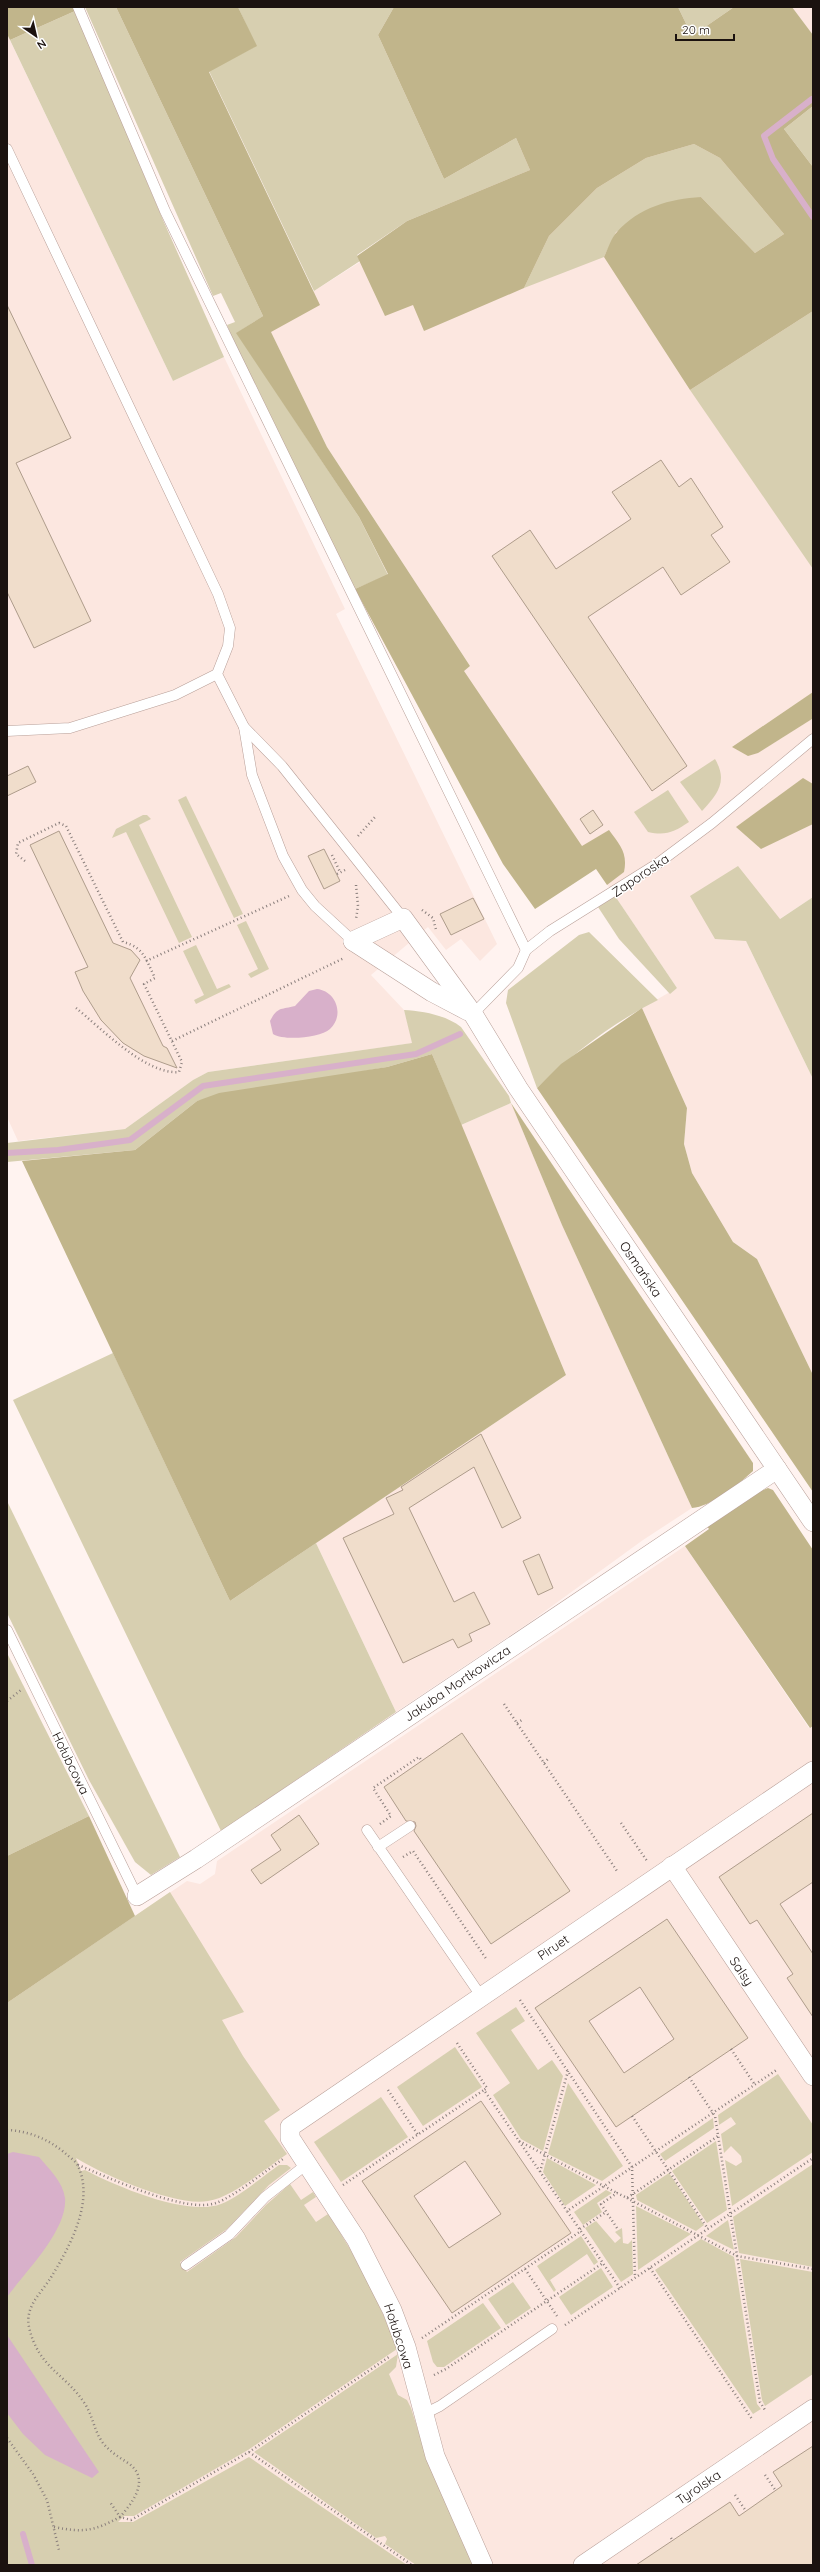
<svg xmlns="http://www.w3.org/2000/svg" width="820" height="2572" viewBox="0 0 820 2572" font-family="Quicksand,sans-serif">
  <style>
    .built { fill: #fce7e0 }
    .green { fill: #d7cfb0 }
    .forest { fill: #c1b58b }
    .water { fill: #d8b0ca }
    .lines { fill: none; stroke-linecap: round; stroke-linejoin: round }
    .stream { stroke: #d8b0ca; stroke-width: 6 }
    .building { fill: #f0ddcb; stroke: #ae9c8b; fill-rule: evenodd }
    .service-casing { stroke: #b89f98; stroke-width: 11 }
    .minor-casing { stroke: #b89f98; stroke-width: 20 }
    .path { stroke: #8a7f7c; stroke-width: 2.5; stroke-dasharray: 1 3; stroke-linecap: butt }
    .service { stroke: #fff; stroke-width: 10 }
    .minor { stroke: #fff; stroke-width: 19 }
    .labels { text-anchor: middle; stroke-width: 3; stroke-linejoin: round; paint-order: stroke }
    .street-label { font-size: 13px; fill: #1b120f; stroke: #fff }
  </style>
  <rect width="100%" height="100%" fill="#fff3f0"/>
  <!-- built -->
  <g class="built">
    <path d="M792,7H813V35Z"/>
    <path d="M7,34L173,381L224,357L345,609L336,614L497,944L480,961L461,939L446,950L428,927L371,975L404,1010L413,1043L208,1072L193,1080L125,1129L18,1141L7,1117Z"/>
    <path d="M682,42L813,231V897L746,941L813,1079V1375L757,1259L733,1242L692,1173L684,1144L687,1108L642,1008L677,988L463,671L470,666L327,447L263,316L314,291L360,262Z"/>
    <path d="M511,1103L562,1225L692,1508L643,1540L530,1622L396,1712L316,1543L566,1375L461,1125Z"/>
    <path d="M685,1546L809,1728L813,1726V2565H7V2003L187,1881L200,1884L215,1874L217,1861Z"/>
  </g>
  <!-- green -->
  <g class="green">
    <path d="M85,7H116L263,316L237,333L359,517L388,575L355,589L241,359L227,325L235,322L221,293L213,296Z"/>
    <path d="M238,7H394L378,35L444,179L516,138L530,170L407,221L357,255L360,261L314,291L209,71L256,46Z"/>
    <path d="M678,7H734L692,36Z"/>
    <path d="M75,11L163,220L224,357L173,381L10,40Z"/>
    <path d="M813,106V167L784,129Z"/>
    <path d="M694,144L720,158L784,234L755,253L701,197L616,232L604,257L524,288L549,236L597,188L646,158Z"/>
    <path d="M813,311V569L690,390Z"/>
    <path d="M715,759C728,781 718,794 702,811L680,782Z"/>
    <path d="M668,790L689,822C674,832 666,836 648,832L634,812Z"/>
    <path d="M186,796L243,914L234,918L178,800Z"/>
    <path d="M143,815H147L151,819L139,825L192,937L179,943L126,832L112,838L116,829Z"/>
    <path d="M738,866L780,919L813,897V1079L746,941L715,939L690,896Z"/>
    <path d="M615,896L677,988L670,994L619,939L598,907Z"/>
    <path d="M246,921L269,969L251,978L248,974L258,969L237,925Z"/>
    <path d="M589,932L658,1000C614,1022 572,1054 537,1088L506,1003L508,990L579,935Z"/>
    <path d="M196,945L217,989L229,984L231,987L196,1004L194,1000L204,995L183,951Z"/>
    <path d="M404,1010C422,1011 446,1015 461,1027L509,1096L511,1103L461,1125L432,1054L387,1067L197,1101L135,1150L7,1162V1143L125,1129L193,1080L208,1072L412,1043Z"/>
    <path d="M113,1353L230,1601L316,1543L396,1712L221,1831L13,1400Z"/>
    <path d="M7,1501L180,1857L151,1875L135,1862L89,1780L7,1613Z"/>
    <path d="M7,1653L89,1816L7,1856Z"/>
    <path d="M170,1892L244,2012L222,2020L243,2056L280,2110L264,2121L287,2154C266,2168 233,2197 208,2201C177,2207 103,2175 76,2158L81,2171L85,2170C116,2186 187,2217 221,2204C240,2196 262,2177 279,2165H287L291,2168L269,2185L227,2229L180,2262L187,2272L236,2237L266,2205L290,2184L301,2200L313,2192L316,2197L304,2205L316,2222L328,2214C357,2257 379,2301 397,2349L248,2450L134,2516H124L118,2522H133L249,2457L407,2565H7V2003Z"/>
    <path d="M516,2007L525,2021L511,2030L538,2070L552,2060L563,2076L543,2151L521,2139L493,2095L510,2083L476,2033Z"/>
    <path d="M455,2047L482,2087L423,2126L397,2087Z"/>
    <path d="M778,2074L813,2125V2152L732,2206L725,2160L736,2166L742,2162L741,2156L731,2146L724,2153L721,2134L736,2124L731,2117L719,2125L718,2115Z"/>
    <path d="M568,2083L623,2166L602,2181L548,2154Z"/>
    <path d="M381,2097L408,2137L341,2182L314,2142Z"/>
    <path d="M713,2118L714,2128L665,2161L660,2154Z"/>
    <path d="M716,2141L727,2210L707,2223L672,2171Z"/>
    <path d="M547,2158L596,2185L565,2206L543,2172Z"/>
    <path d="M813,2164V2267L739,2253L733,2217Z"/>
    <path d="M669,2173L704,2225L696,2231L637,2200L636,2195Z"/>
    <path d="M606,2190L612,2193L597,2203L602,2212L583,2225L574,2212Z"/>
    <path d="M636,2206L691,2234L638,2270Z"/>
    <path d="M728,2220L734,2250L706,2236Z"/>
    <path d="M596,2221L615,2243L621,2238L615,2232L622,2228L623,2243L628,2244L632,2240L633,2274L621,2282L585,2228Z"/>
    <path d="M581,2236L598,2262L594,2265L587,2254L550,2280L556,2290L554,2292L537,2266Z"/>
    <path d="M701,2239L734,2257L757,2404L761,2409L753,2414L655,2270Z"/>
    <path d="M740,2259L813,2272V2374L765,2406L762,2400Z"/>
    <path d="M601,2268L613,2287L571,2315L559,2297Z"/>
    <path d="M513,2282L531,2308L506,2325L488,2299Z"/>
    <path d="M483,2303L501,2328L444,2367H437L433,2362L427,2341Z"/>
    <path d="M398,2354L396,2367L389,2374L398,2395L407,2400L411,2408L423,2446L473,2565H416L385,2544L387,2539L385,2536L376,2538L254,2452Z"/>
  </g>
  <!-- forest -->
  <g class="forest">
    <path d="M7,7H73L75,11L10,40L7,34Z"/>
    <path d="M116,7H238L257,46L209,72L320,305L271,332L327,447L470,666L464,671L582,846L609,830C620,845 628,853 624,872L607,885L596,869L535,909L503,864L355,589L388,574L359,517L236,333L263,316Z"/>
    <path d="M394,7H678L692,36L734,7H792L813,35V106L784,129L813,167V311L690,390L604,257C608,249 611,238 617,232C639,207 670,199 701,197L755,253L784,234L720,158L694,144L646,158L597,188L549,236L524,288L424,331L413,305L385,316L357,256L407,221L530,170L516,138L444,179L378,35Z"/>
    <path d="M813,692L812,719L758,753L748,756L732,747Z"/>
    <path d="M803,778L813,784V824L761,849L736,827Z"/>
    <path d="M642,1008L687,1108L684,1144L692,1173L733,1242L757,1259L813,1375V1492L537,1088L561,1064Z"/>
    <path d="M432,1054L566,1375L230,1601L22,1161L135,1150L197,1101L219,1093L387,1067Z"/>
    <path d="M511,1103L753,1463V1471C739,1484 710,1507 692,1508L562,1225Z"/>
    <path d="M768,1488L773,1490L813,1550V1726L810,1728L685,1546L709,1529L706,1525L753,1494Z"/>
    <path d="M89,1816L135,1916L7,2003V1856Z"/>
  </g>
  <!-- water -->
  <g class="water">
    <path d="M317,989C336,991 345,1015 330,1029C320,1038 284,1041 273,1034L270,1021C278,1006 281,1010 295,1006L309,991Z"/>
    <path d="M13,2152L39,2157C49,2169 63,2182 65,2198C68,2230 25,2272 7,2297V2154Z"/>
    <path d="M7,2335L99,2472L92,2478L45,2455L23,2434L7,2413Z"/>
  </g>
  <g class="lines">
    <!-- stream -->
    <g class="stream">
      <path d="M812,99L764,136L773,159L813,217"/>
      <path d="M7,1153L58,1150L130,1140L203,1086L416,1054L460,1034"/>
      <path d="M23,2534L32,2565"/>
    </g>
  </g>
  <!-- building -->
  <g class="building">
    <path d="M7,305L71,438L16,463L91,621L34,648L7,592Z"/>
    <path d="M661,460L679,487L691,478L723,527L711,535L730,562L681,595L663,567L588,617L687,766L652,791L492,556L530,530L556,569L631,519L612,492Z"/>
    <path d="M28,766L36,782L7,796V776Z"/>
    <path d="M593,810L603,825L590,834L580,819Z"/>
    <path d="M59,831L113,943L131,950L140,960L130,978L163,1046L167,1048L177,1068L144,1056L123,1043L101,1020L83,991L75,972L88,967L30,845Z"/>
    <path d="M324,849L340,881L324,889L308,856Z"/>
    <path d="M473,898L484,919L451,935L440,914Z"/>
    <path d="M481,1434L521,1518L502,1528L474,1467L409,1508L454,1602L474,1592L490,1624L469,1634L472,1641L458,1648L453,1639L403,1663L343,1538L394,1514L386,1498L403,1490L401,1487Z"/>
    <path d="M539,1554L553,1588L538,1595L523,1561Z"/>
    <path d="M462,1733L570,1891L491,1944L414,1831L416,1826L415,1822L406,1821L384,1787Z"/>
    <path d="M813,1813V1882L780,1904L813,1954V2017L787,1978L793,1974L757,1920L750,1924L719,1877Z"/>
    <path d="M299,1815L319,1844L261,1884L251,1870L281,1850L271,1835Z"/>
    <path d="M667,1919L748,2038L616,2127L535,2008ZM640,1987L674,2039L624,2073L589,2021Z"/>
    <path d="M481,2101L571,2233L452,2313L362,2181ZM465,2161L501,2214L449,2248L414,2196Z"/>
    <path d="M813,2446V2565H636L730,2502L739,2516L782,2486L773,2472Z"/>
  </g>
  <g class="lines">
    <!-- service casing -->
    <g class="service-casing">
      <g id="service">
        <path d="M78,7L165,211L526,950"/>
        <path d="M7,149L218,594L230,628L228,646L217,674L244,727L282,766L403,918"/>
        <path d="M244,727L252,775L283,856L302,890L315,906L353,941"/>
        <path d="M7,731L70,728L175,695L217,674"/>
        <path d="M473,1014L518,968L526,950L550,931L657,864L712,823L813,739"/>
        <path d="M7,1630L137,1896"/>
        <path d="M367,1830L481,1996"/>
        <path d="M378,1847L410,1826"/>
        <path d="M186,2265L229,2235L265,2197L307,2164"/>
        <path d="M422,2415L440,2406L552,2329"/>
      </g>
    </g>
    <!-- minor casing -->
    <g class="minor-casing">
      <g id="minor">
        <path d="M353,941L403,918L473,1014L518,1088L813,1522"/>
        <path d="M353,941L432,992L468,1011"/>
        <path d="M672,1866L813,2076"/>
        <path d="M137,1896L196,1859L777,1469"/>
        <path d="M483,2565L435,2456L406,2347L392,2310L356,2239L290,2138V2127L813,1771"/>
        <path d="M583,2565L813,2409"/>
      </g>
    </g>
    <!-- path -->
    <g class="path">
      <path d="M358,836L375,817"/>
      <path d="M332,855L340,872"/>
      <path d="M25,861L16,854L18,843L59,823L66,826L123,942C144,947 146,960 155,978L144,984L182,1062L179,1072C146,1075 101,1028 76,1008"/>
      <path d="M337,874L345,870"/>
      <path d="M356,885L358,906L356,919"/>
      <path d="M422,910L433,918L436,930"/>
      <path d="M146,961L289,896"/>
      <path d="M172,1041L344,958"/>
      <path d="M7,1701L21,1690"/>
      <path d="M504,1704L617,1871"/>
      <path d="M517,1723L522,1720"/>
      <path d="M544,1763L548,1759"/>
      <path d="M621,1823L647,1861"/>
      <path d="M380,1824L391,1816L373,1788L419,1757L422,1761"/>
      <path d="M403,1857L413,1851L487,1960"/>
      <path d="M520,2000L632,2167L635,2277"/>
      <path d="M457,2043L487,2088L484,2090L567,2211"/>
      <path d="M731,2049L755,2085"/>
      <path d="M689,2077L715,2116L760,2402L765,2410"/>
      <path d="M388,2090L418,2135"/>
      <path d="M632,2116L708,2229"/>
      <path d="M7,2130C29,2131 48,2139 65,2153C69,2157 76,2161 78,2166C95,2202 69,2248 50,2279C40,2294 25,2307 29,2327C38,2368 66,2374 85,2404C93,2416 94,2431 103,2443C110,2452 119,2457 128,2463C151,2479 133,2502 120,2517L110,2502"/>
      <path d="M519,2141L617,2193"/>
      <path d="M78,2165C108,2177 185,2214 216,2203C235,2196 264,2172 283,2159"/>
      <path d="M540,2172L568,2071"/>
      <path d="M343,2185L484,2090"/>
      <path d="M627,2198L737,2256L813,2269"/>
      <path d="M617,2228L601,2204L617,2193L627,2198L718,2136"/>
      <path d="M580,2229L606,2212"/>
      <path d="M650,2268L752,2419"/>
      <path d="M525,2269L557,2316"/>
      <path d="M620,2288L567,2211L778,2069"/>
      <path d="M565,2325L813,2158"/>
      <path d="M422,2338L581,2231"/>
      <path d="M434,2375L446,2369L603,2263"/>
      <path d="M7,2438L33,2474L47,2500L59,2550"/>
      <path d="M249,2452L412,2565"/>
      <path d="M765,2475L776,2491"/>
      <path d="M735,2495L746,2511"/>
      <path d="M54,2527C84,2533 94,2531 120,2517L131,2520L249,2452L389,2357"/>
      <path d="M671,2538L673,2541"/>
    </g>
    <!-- service -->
    <use href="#service" class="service"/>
    <!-- minor -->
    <use href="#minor" class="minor"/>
  </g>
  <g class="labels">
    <!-- street labels -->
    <g class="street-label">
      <text transform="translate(640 875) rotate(-34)" y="5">Zaporoska</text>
      <text transform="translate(641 1269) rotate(56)" y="5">Osmańska</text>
      <text transform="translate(457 1683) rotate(-34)" y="5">Jakuba Mortkowicza</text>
      <text transform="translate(71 1763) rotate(64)" y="5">Hołubcowa</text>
      <text transform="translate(553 1947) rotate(-34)" y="5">Piruet</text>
      <text transform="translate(742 1971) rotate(56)" y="5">Salsy</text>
      <text transform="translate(399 2336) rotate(72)" y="5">Hołubcowa</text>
      <text transform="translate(698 2487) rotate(-34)" y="5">Tyrolska</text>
    </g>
  </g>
  <!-- border -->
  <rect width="820" height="2572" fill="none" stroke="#1b120f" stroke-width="16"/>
  <!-- north arrow -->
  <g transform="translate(36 36) rotate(146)" stroke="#ffffff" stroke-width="3" paint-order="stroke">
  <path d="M0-3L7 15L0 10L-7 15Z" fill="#1b120f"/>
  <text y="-6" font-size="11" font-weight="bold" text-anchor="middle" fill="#1b120f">N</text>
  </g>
  <!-- scale -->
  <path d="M676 34v6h58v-6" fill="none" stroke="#1b120f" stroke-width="2"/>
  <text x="682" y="34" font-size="12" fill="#1b120f" stroke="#ffffff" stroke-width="3" paint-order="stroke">20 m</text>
</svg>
